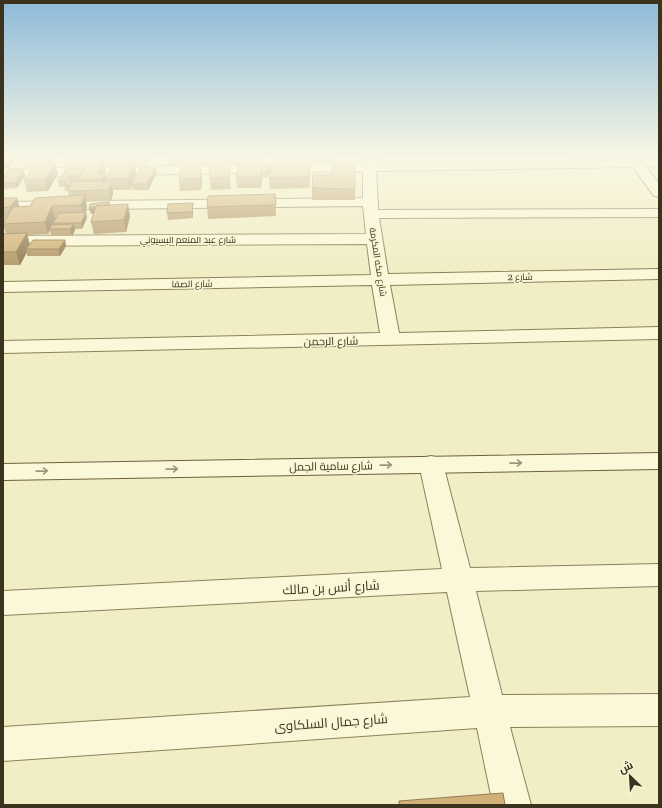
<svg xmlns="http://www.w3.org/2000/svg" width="662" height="808" viewBox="0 0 662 808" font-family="'Roboto Serif',Cairo,serif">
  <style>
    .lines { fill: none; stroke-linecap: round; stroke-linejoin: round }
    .street-casing { stroke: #8d8059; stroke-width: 2 }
    .secondary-casing { stroke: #6f613c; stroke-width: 2 }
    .street { fill: #fbf8d9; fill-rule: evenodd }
    .secondary { fill: #fbf8d9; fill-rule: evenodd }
    .wall { fill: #b49867; fill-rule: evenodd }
    .shaded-wall { fill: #927c54 }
    .building { fill: #d1b178; stroke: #927c54 }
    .oneway { stroke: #9c967c }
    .labels { text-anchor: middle; stroke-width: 3; stroke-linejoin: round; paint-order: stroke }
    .far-street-label { font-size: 9px; fill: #3c331e; stroke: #f8f5d5 }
    .street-label { font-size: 11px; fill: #3c331e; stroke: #f8f5d5 }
    .near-street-label { font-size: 13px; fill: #3c331e; stroke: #f8f5d5 }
  </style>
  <rect width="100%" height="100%" fill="#f1edc4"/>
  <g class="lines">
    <!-- street casing -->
    <g class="street-casing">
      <g id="street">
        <path d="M364,159H376V163L641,160L642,163L641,166L636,167L376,171L378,205V210L659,209V217L379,218L388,274L659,269V279L390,285L399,333L659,327V339L3,353V341L380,333L372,285L3,292V282L371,275L367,244L3,246V236L366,234L363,206L3,210V202L363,198V171L3,177V169L363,163Z"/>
        <path d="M649,159H659V167L644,166L643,163Z"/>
        <path d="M431,456L440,458L443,464L470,568L659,564V586L476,591L502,695L659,694V726L510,727L531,805H493L477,728L3,761V727L470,697L447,592L3,615V591L442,569L419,464L422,458Z"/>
      </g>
    </g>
    <!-- secondary casing -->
    <g class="secondary-casing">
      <g id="secondary">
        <path d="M627,159H640L659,184V197L654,196Z"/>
        <path d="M659,453V469L3,480V464Z"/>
      </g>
    </g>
    <!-- street -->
    <use href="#street" class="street"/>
    <!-- secondary -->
    <use href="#secondary" class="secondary"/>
  </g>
  <!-- wall -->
  <g class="wall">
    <path d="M3,159H16L8,169H3Z"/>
    <path d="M21,159H55L52,163H55L58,174L48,191L27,192L24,180L33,167H24Z"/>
    <path d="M63,159H147L145,166H135L136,172L134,179L157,173L148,190H132L131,186L130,190H113V193L111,201L86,202L87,207L86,212L87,218L82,229H75V230L72,236H51L50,230L48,234L27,235L30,244L65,240L66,246L60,256H27V252L20,265H3V266V234H6L3,224L5,219H3V198L20,206H30L69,196L68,191H65L64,187H59L58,181L84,168V169L86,166H64ZM105,167H111L106,179L107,182L105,175L106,173Z"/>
    <path d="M168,159H221L220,161H223V159H261L260,164H256V167L270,166V171L266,178H262L261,188H237L236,177L239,164L228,165L231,189L211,190L209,164H200L202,180L201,190L180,191L179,179L182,162L180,165H169Z"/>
    <path d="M271,159H300V162H310V173L309,188L270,189L269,178Z"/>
    <path d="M310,159H332V163L311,164Z"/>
    <path d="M25,175L17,188L3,189V177Z"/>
    <path d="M312,188L355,189V200H312Z"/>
    <path d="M275,194L276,216L208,219L207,207Z"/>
    <path d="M193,203V218L168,220L167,213Z"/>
    <path d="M110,205L130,216L126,232L94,234L91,222L94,214H91Z"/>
  </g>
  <!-- shaded-wall -->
  <g class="shaded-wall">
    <path d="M5,159H16L8,169Z"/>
    <path d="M47,159H55L49,167Z"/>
    <path d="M144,159H147L145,166Z"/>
    <path d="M180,159H183V160L180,165Z"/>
    <path d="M134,161L136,172L132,184H131V186L130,190L128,179Z"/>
    <path d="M199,161L202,180L201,190L199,169Z"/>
    <path d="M104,162L106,173L105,175L107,185L104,190L102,179L98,174Z"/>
    <path d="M310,162V173L309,188V177Z"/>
    <path d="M55,163L58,174L48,191L45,180Z"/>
    <path d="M270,166V171L266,178V172Z"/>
    <path d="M156,167L157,173L148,190L147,184Z"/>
    <path d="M262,167V178L261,188L260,177Z"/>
    <path d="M24,169L25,175L17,188L15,183Z"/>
    <path d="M111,182L113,193L111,201L109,190Z"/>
    <path d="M85,195L87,207L84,216L86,212L87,218L82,229L81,223L84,217L81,205Z"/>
    <path d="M17,198L20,209L13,219L10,207Z"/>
    <path d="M109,202L110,208V212L91,214L89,208Z"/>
    <path d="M193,203V218L192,212Z"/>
    <path d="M128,204L130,216L126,232L124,220Z"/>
    <path d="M52,206L55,218L48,234L45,222Z"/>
    <path d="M74,224L75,230L72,236L70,229Z"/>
    <path d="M27,233L30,246L26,249L27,252L20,265L16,252Z"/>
    <path d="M65,240L66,246L60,256L59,249Z"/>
  </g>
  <!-- building -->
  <g class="building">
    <rect x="168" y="159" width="12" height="1"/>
    <path d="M272,159H294V163L310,162L309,177L269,178Z"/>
    <path d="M228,160L230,177L210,179L209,161Z"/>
    <path d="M240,160H256L255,167H262L260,177H236Z"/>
    <path d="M134,161L128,179H106L114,162Z"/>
    <path d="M199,161V169H201L200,179H179L182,162Z"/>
    <path d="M333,161H355V189L312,188L313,175H332Z"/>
    <path d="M88,162H104L98,174H105L102,179L78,180Z"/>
    <path d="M55,163L45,180H24L35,164Z"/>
    <path d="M260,165L270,166L266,172H262V167H259Z"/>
    <path d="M141,167H156L147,184H131Z"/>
    <path d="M67,168H84L78,176H69L67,180H75L74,181H72L71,185H64L66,181H58Z"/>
    <path d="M24,169L15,183H3V177L8,170Z"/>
    <path d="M72,181L111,182L109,190L68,191Z"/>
    <path d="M275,194L276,205L207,207L208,196Z"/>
    <path d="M85,195L81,205L52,206L45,222L3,224L13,207L30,206L35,198Z"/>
    <path d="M3,198H17L10,207L3,208Z"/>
    <path d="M109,202V205L96,206V207L89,208L90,204Z"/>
    <path d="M193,203L192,212L167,213L168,204Z"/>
    <path d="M128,204L124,220L91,222L96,206Z"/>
    <path d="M86,212L81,223H53L59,213Z"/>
    <path d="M74,224L70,229H50L51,225Z"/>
    <path d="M27,233L16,252H3V234Z"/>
    <path d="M33,240H65L59,249H26Z"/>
    <path d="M503,793L505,805H399V801Z"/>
  </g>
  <!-- one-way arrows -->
  <defs><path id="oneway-shaft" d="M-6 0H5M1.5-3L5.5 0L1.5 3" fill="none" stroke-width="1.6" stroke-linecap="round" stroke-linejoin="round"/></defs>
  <g class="oneway">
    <use href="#oneway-shaft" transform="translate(516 463) rotate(-1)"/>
    <use href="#oneway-shaft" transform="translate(386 465) rotate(-1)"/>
    <use href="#oneway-shaft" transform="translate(172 469) rotate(-1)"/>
    <use href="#oneway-shaft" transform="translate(42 471) rotate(-1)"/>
  </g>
  <!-- sky -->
  <linearGradient id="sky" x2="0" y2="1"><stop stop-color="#8dbad9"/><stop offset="0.58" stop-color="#f9f7e4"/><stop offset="1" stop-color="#f9f7e4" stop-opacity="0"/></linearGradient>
  <rect width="662" height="272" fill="url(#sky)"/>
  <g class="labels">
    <!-- far-street labels -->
    <g class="far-street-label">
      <text x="188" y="243">شارع عبد المنعم البسيوني</text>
      <text transform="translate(378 262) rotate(81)" y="3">شارع مكه المكرمة</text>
      <text transform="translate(520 277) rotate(-1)" y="3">شارع 2</text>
      <text transform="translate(192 284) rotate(-1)" y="3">شارع الصفا</text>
    </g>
    <!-- street labels -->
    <g class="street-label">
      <text transform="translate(331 341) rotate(-1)" y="4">شارع الرحمن</text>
      <text transform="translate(331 466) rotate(-1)" y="4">شارع سامية الجمل</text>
    </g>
    <!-- near-street labels -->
    <g class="near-street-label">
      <text transform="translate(331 587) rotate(-3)" y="5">شارع أنس بن مالك</text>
      <text transform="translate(331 722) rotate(-4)" y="5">شارع جمال السلكاوى</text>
    </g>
  </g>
  <!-- border -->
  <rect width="662" height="808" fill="none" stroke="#3c331e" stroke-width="8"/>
  <!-- north arrow -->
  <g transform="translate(630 776) rotate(335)" stroke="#f8f5d5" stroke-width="3" paint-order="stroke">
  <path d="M0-3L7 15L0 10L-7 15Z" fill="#3c331e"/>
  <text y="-6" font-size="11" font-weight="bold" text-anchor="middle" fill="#3c331e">ش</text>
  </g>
</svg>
